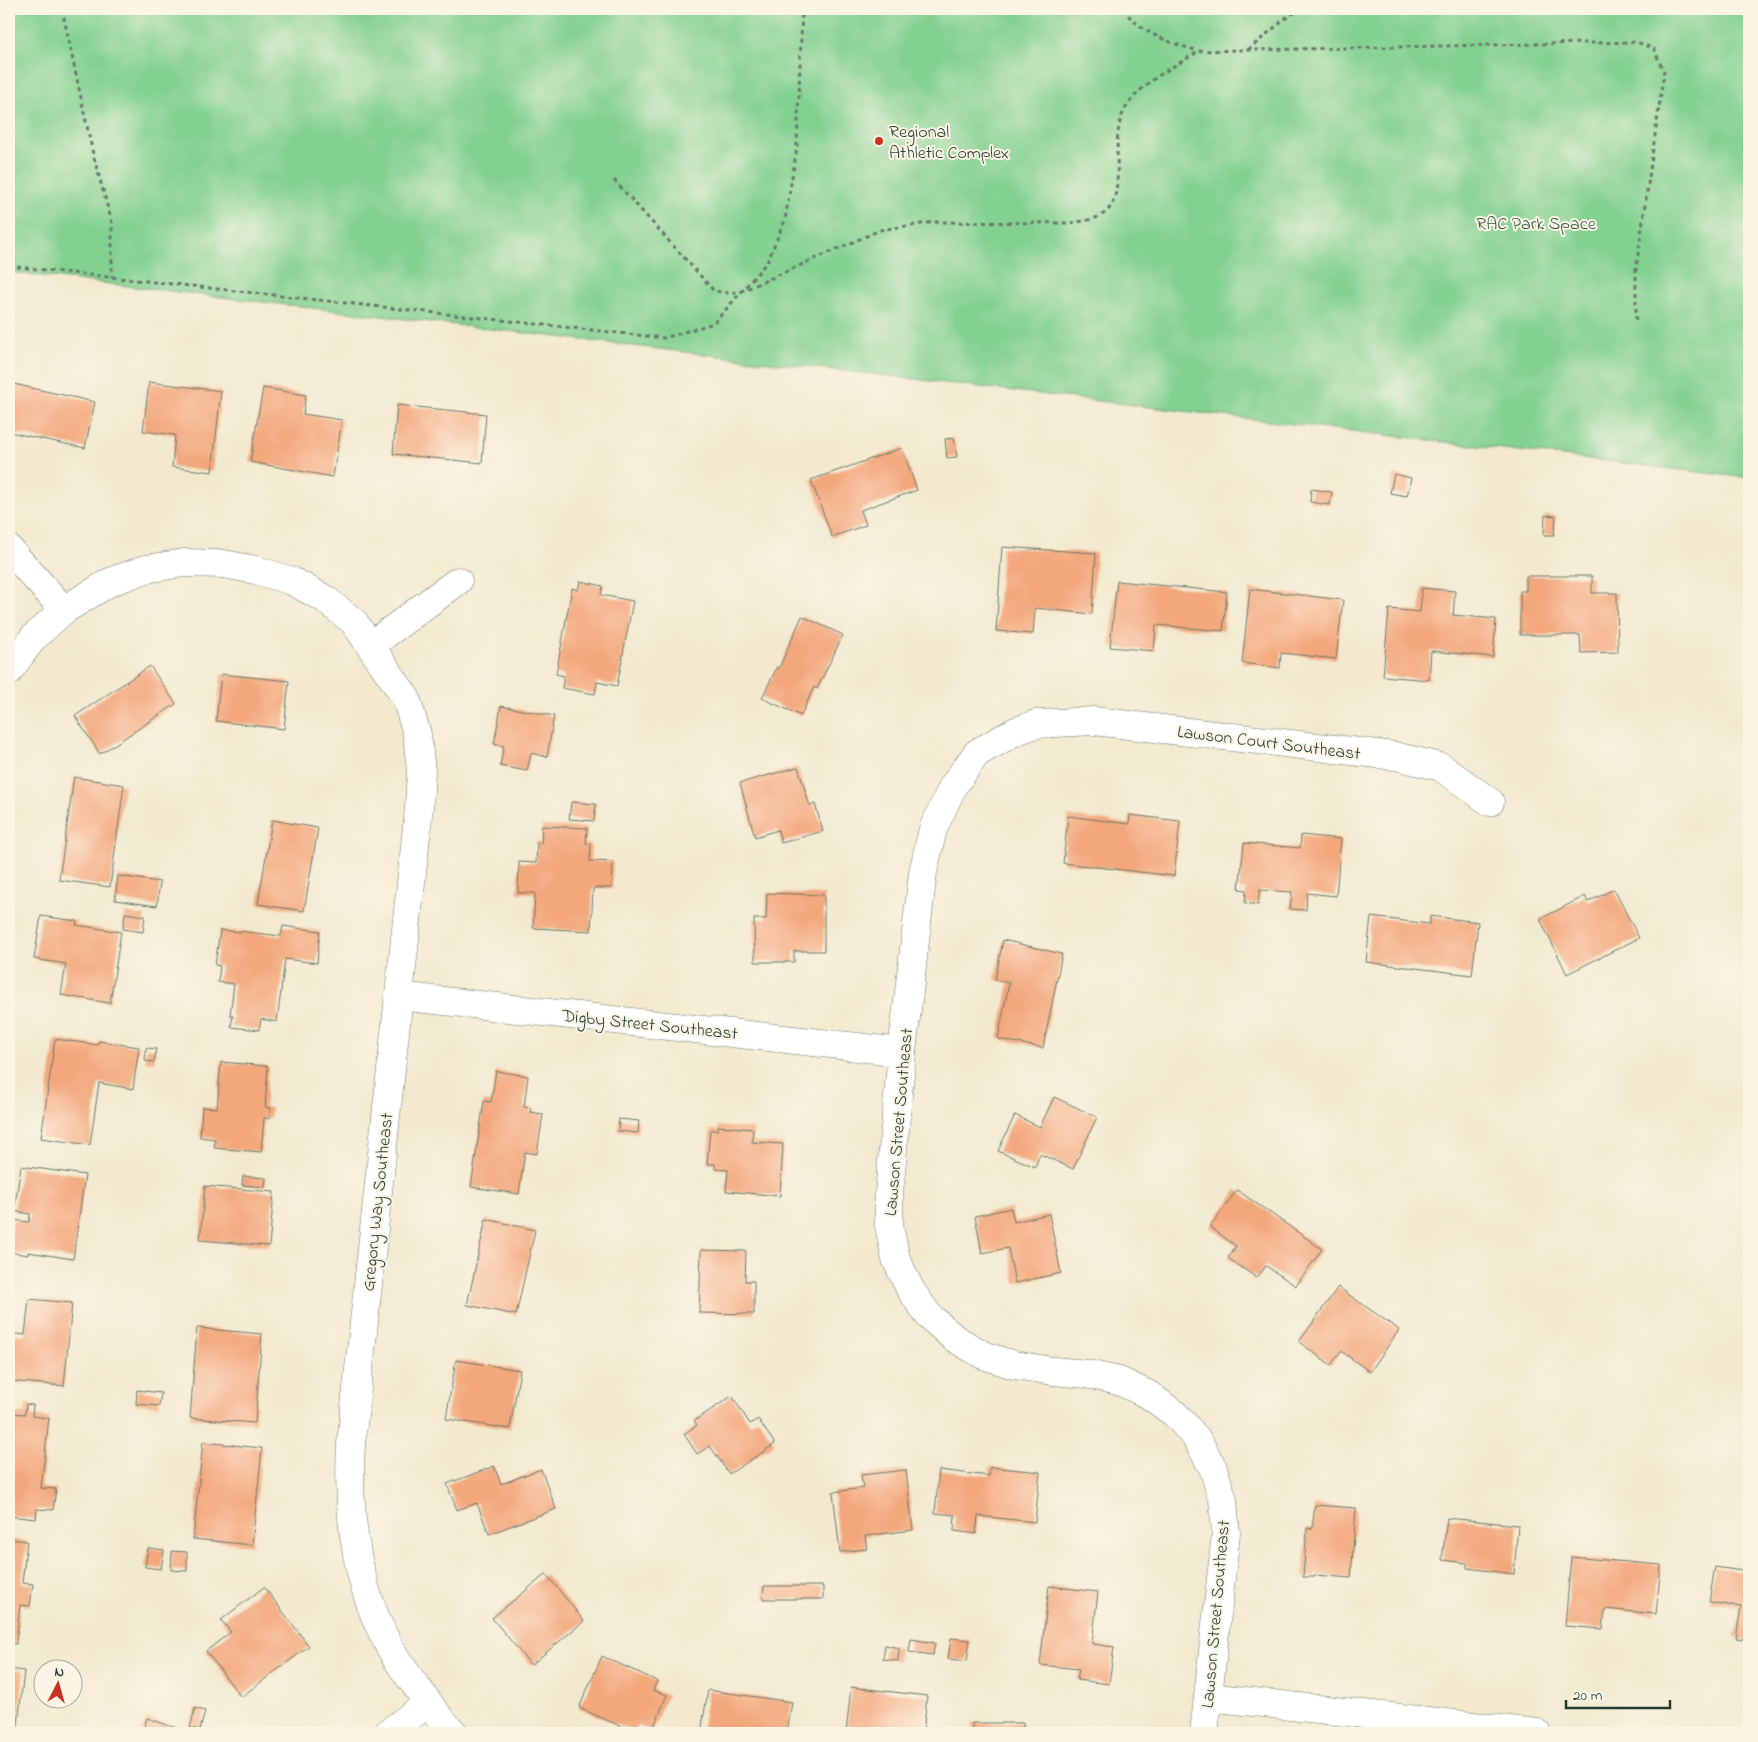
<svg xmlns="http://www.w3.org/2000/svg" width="1758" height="1742" viewBox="0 0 1758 1742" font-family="'Indie Flower',sans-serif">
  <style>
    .green { fill: #82d191; stroke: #508762 }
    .building { fill: #f3a77b }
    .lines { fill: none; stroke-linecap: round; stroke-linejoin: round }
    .street-casing { stroke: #69796a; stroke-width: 29 }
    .path { stroke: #69796a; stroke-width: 3; stroke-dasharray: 4 4; stroke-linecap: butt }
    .street { stroke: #fff; stroke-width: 28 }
    .poi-dot { fill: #c8321e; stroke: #fcf5e5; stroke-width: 2 }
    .labels { text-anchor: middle; stroke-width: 4; stroke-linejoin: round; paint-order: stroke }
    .poi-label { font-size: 18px; fill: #1f3d34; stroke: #fcf5e5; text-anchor: start }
    .park-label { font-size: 18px; fill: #335b47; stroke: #fcf5e5 }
    .street-label { font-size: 18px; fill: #1f3d34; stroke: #fcf5e5 }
  </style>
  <rect width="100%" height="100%" fill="#fcf5e5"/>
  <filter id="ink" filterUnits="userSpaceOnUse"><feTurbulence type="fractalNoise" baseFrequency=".02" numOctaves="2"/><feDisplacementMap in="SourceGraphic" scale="10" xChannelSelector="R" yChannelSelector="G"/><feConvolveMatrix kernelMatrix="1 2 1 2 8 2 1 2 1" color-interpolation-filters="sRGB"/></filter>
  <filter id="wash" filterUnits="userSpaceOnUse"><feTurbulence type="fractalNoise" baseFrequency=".0096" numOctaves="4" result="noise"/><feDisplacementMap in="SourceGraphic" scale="20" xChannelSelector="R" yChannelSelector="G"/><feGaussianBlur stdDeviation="1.12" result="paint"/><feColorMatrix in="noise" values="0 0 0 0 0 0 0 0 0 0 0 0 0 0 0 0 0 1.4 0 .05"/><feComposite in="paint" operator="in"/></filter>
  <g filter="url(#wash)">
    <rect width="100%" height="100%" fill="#f2e9cf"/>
    <!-- green -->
    <path class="green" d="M9,9H1749V478L9,272Z"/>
    <g id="blocks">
      <!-- building -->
      <g class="building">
        <path d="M149,382L221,391L212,472L172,467L175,435L143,431Z"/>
        <path d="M9,383L95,402L85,448L9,432Z"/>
        <path d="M263,388L306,395L303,414L342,420L333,477L250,462Z"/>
        <path d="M397,405L486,414L482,463L393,454Z"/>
        <path d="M954,438L957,457L947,458L945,439Z"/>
        <path d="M902,448L917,490L861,510L866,525L832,537L811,480Z"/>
        <path d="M1394,474L1411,478L1407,496L1390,493Z"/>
        <path d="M1311,489L1332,492L1330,505L1310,502Z"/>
        <path d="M1545,515L1556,516L1554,535H1544Z"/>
        <path d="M1002,547L1096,553L1092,614L1035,608L1033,634L996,631Z"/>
        <path d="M1526,576H1592V593H1617L1618,652L1581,653L1580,635H1520V591H1526Z"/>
        <path d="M580,581L603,586L601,595L633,601L617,686L597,682L595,694L562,688L564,676L556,674L572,588L578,590Z"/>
        <path d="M1117,581L1227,592L1223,631L1156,625L1154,651L1110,647Z"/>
        <path d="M1422,588L1455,591L1453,615L1496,619L1493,657L1431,651L1429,680L1383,676L1389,609L1420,612Z"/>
        <path d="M1250,589L1343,600L1336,659L1281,653L1280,668L1242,663Z"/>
        <path d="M802,616L843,635L817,689L814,687L801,716L762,698L777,667L779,668Z"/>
        <path d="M150,666L176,704L100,754L75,716Z"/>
        <path d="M221,674L289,681L284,729L216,721Z"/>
        <path d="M501,706L554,716L547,757L531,753L527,771L500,766L504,746L494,744Z"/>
        <path d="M798,767L810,806L815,804L823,831L781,843L778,830L755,837L740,783Z"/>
        <path d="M74,777L124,785L110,887L59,880Z"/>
        <path d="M571,802L596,804L594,821L569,819Z"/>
        <path d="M1130,815L1180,821L1174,876L1063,863L1068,816L1129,824Z"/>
        <path d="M272,820L318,828L304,911L258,904Z"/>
        <path d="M542,826L587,828L586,844H591L590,861L613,862L612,888H593L591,931L533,928L535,893H518L519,862L536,863L537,842L541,843Z"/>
        <path d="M1301,835L1341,839L1336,896L1307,893L1306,910L1290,909L1292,892L1260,890L1258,905L1245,903L1246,890L1239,889L1244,843L1300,848Z"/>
        <path d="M118,876L160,882L157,906L115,900Z"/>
        <path d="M1614,889L1639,938L1567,974L1540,919L1585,896L1588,902Z"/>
        <path d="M767,893L824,895V951H794V962H755L754,919H766Z"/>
        <path d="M125,913L145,916L143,932L123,929Z"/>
        <path d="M41,916L77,921L76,925L121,932L110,1003L61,995L66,964L34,959Z"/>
        <path d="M1430,916L1478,922L1472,975L1366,962L1371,917L1430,924Z"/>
        <path d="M283,926L320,931L317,963L285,959L277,1022L261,1019L259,1030L231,1027L233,1015H230L234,984L218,982L220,966L215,965L220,930L240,932V931L281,936Z"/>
        <path d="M1003,940L1062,954L1043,1048L998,1039L1009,983L995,980Z"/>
        <path d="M55,1039L98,1045L99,1041L139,1047L133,1089L99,1083L90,1145L41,1138Z"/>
        <path d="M146,1048L156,1049L154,1062L145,1061Z"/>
        <path d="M221,1062L268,1066L265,1107L271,1108L270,1118H264L261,1152L214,1148L215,1139L200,1137L202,1107L217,1108Z"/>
        <path d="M496,1071L528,1076L524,1107L531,1108L530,1112L543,1114L537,1154L525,1152L519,1194L471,1187L484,1101L491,1102Z"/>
        <path d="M1054,1097L1097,1117L1073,1169L1040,1154L1035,1167L998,1151L1015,1115L1040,1127Z"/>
        <path d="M619,1119L639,1121L638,1133L618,1131Z"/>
        <path d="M718,1126L753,1129L752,1142L783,1144L780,1196L726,1191L728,1170L715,1169V1164H707L710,1130H718Z"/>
        <path d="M21,1166L85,1175L73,1259L28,1252V1255L9,1252L13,1220L29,1222L30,1214L14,1211Z"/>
        <path d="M243,1176L266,1178L265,1187L242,1185Z"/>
        <path d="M205,1186L274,1192L269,1246L200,1240Z"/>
        <path d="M1237,1190L1322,1249L1296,1286L1266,1266L1257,1278L1228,1258L1236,1246L1210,1227Z"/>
        <path d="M1011,1208L1014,1222L1049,1214L1061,1273L1015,1283L1008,1248L982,1253L975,1216Z"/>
        <path d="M486,1219L535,1230L516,1315L467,1305Z"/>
        <path d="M701,1250L746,1251L745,1281H754V1314L699,1313Z"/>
        <path d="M1338,1287L1399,1330L1370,1372L1341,1351L1331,1365L1299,1342Z"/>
        <path d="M29,1299L72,1303L64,1386L9,1381V1333L25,1335Z"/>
        <path d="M197,1328L262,1334L255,1423L190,1418Z"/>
        <path d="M456,1360L520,1370L510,1429L446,1419Z"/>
        <path d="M137,1390L161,1393L159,1406L136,1404Z"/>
        <path d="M732,1396L750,1424L758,1419L775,1444L729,1474L710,1446L697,1454L684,1434L697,1425L694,1421Z"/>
        <path d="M26,1404L33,1405L32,1416L49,1418L41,1488L56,1489L53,1510L37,1509L36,1519L9,1516V1413L25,1414Z"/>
        <path d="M203,1442L262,1448L252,1545L193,1539Z"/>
        <path d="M494,1466L501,1484L541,1469L556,1509L489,1534L477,1503L457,1510L447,1484Z"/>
        <path d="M990,1467L1040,1472L1035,1522L978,1516L976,1534L954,1531L955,1515L935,1513L939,1470L989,1476Z"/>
        <path d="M906,1470L913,1530L865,1536L867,1549L840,1552L833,1492L863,1488L861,1475Z"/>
        <path d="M1315,1505L1356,1508L1351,1578L1315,1575V1577H1303L1307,1528L1312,1529Z"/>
        <path d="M1447,1518L1518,1525L1514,1574L1467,1568V1563L1442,1560Z"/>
        <path d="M9,1539L27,1541L22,1583L33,1584L30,1606L20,1605L16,1644L9,1643Z"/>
        <path d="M148,1548L164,1550L161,1569L145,1567Z"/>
        <path d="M172,1551L187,1552V1571L171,1570Z"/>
        <path d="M1571,1557L1661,1565L1656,1614L1605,1609L1603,1629L1565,1626Z"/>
        <path d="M1715,1567L1749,1572V1640L1736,1638L1741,1607L1709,1602Z"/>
        <path d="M546,1574L584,1621L531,1665L492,1618Z"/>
        <path d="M764,1586H823V1599H763Z"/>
        <path d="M1049,1586L1098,1592L1092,1644L1114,1647L1109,1684L1077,1680L1079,1669L1040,1665Z"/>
        <path d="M264,1587L309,1646L241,1697L206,1651L231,1632L221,1620Z"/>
        <path d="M951,1638L970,1640L967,1661L948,1659Z"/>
        <path d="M911,1639L935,1643L933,1655L909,1652Z"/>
        <path d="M885,1645L899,1648L898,1661L883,1659Z"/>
        <path d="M602,1656L657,1681L653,1690L667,1695L652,1731L637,1725L634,1732L579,1708Z"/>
        <path d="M9,1669L24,1671L17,1733H9Z"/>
        <path d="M851,1687L927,1696L923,1733H846Z"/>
        <path d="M708,1690L792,1702L787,1733H701Z"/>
        <path d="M195,1708L205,1711L200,1730L190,1728Z"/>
        <path d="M147,1718L191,1733H142Z"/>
        <rect x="972" y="1723" width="51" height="10"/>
      </g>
    </g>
  </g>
  <g filter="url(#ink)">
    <use href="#blocks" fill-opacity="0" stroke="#69796a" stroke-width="1"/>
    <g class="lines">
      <!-- street casing -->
      <g class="street-casing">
        <g id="street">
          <path d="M9,549L64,610L110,582L146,569L184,563L223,564L256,570L292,581L325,599L354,622L406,698L417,734L421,771L419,808L351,1444C347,1519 356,1592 396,1658C402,1667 409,1677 416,1686C428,1702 440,1720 454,1733"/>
          <path d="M371,645L458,581"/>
          <path d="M9,671L33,638L64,610"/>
          <path d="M399,996L902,1052"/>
          <path d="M1208,1697L1537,1733"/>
          <path d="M388,1733L428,1703"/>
          <path d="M1204,1733L1226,1533L1223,1500L1213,1468L1197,1439L1175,1414L1149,1395L1119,1381L1087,1374L1053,1371L1014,1365L983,1355L954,1338L929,1316L910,1289L896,1259L889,1226V1193L902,1052L923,872L933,829L953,786L977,753L1016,731L1036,724L1094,721L1395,756L1441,767L1490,802"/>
        </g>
      </g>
      <!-- path -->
      <g class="path">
        <path d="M62,9L93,154L112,223V277"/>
        <path d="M1123,9C1142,34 1170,43 1199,51L1637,42L1654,49L1664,72L1636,269V320"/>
        <path d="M1248,50L1287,17L1301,9"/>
        <path d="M614,180L714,291L729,293L742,291L767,262L785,220L797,147L802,9"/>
        <path d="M9,266L664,338L714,323L742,291L880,230L935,222L1070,223C1082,221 1100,220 1109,209C1127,187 1107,134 1127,106C1144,80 1174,67 1199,51"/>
      </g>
      <!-- street -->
      <use href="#street" class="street"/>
    </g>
  </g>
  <!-- markers -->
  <circle class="poi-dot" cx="879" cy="141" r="5"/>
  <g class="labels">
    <!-- poi labels -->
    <g class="poi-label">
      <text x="889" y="137">Regional<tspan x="889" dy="21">Athletic Complex</tspan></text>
    </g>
    <!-- park labels -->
    <g class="park-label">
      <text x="1536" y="229">RAC Park Space</text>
    </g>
    <!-- street labels -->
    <g class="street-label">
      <text transform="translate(1269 742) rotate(7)" y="6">Lawson Court Southeast</text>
      <text transform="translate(650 1024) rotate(6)" y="6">Digby Street Southeast</text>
      <text transform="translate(898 1122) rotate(-85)" y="6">Lawson Street Southeast</text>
      <text transform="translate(377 1202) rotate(-84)" y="6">Gregory Way Southeast</text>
      <text transform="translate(1215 1614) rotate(-85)" y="6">Lawson Street Southeast</text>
    </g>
  </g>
  <!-- margin -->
  <rect width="1758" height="1742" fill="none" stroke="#fcf5e5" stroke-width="30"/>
  <!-- north arrow -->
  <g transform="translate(58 1684) rotate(6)"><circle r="24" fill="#fcf5e5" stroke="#a4ab9e"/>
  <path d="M0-4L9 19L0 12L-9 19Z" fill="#c8321e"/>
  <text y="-8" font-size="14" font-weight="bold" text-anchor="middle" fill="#1f3d34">N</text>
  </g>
  <!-- scale -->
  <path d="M1566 1700v8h104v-8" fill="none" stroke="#1f3d34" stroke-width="2.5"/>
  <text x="1573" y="1700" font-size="15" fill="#1f3d34" stroke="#fcf5e5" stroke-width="4" paint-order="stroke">20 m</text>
</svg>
